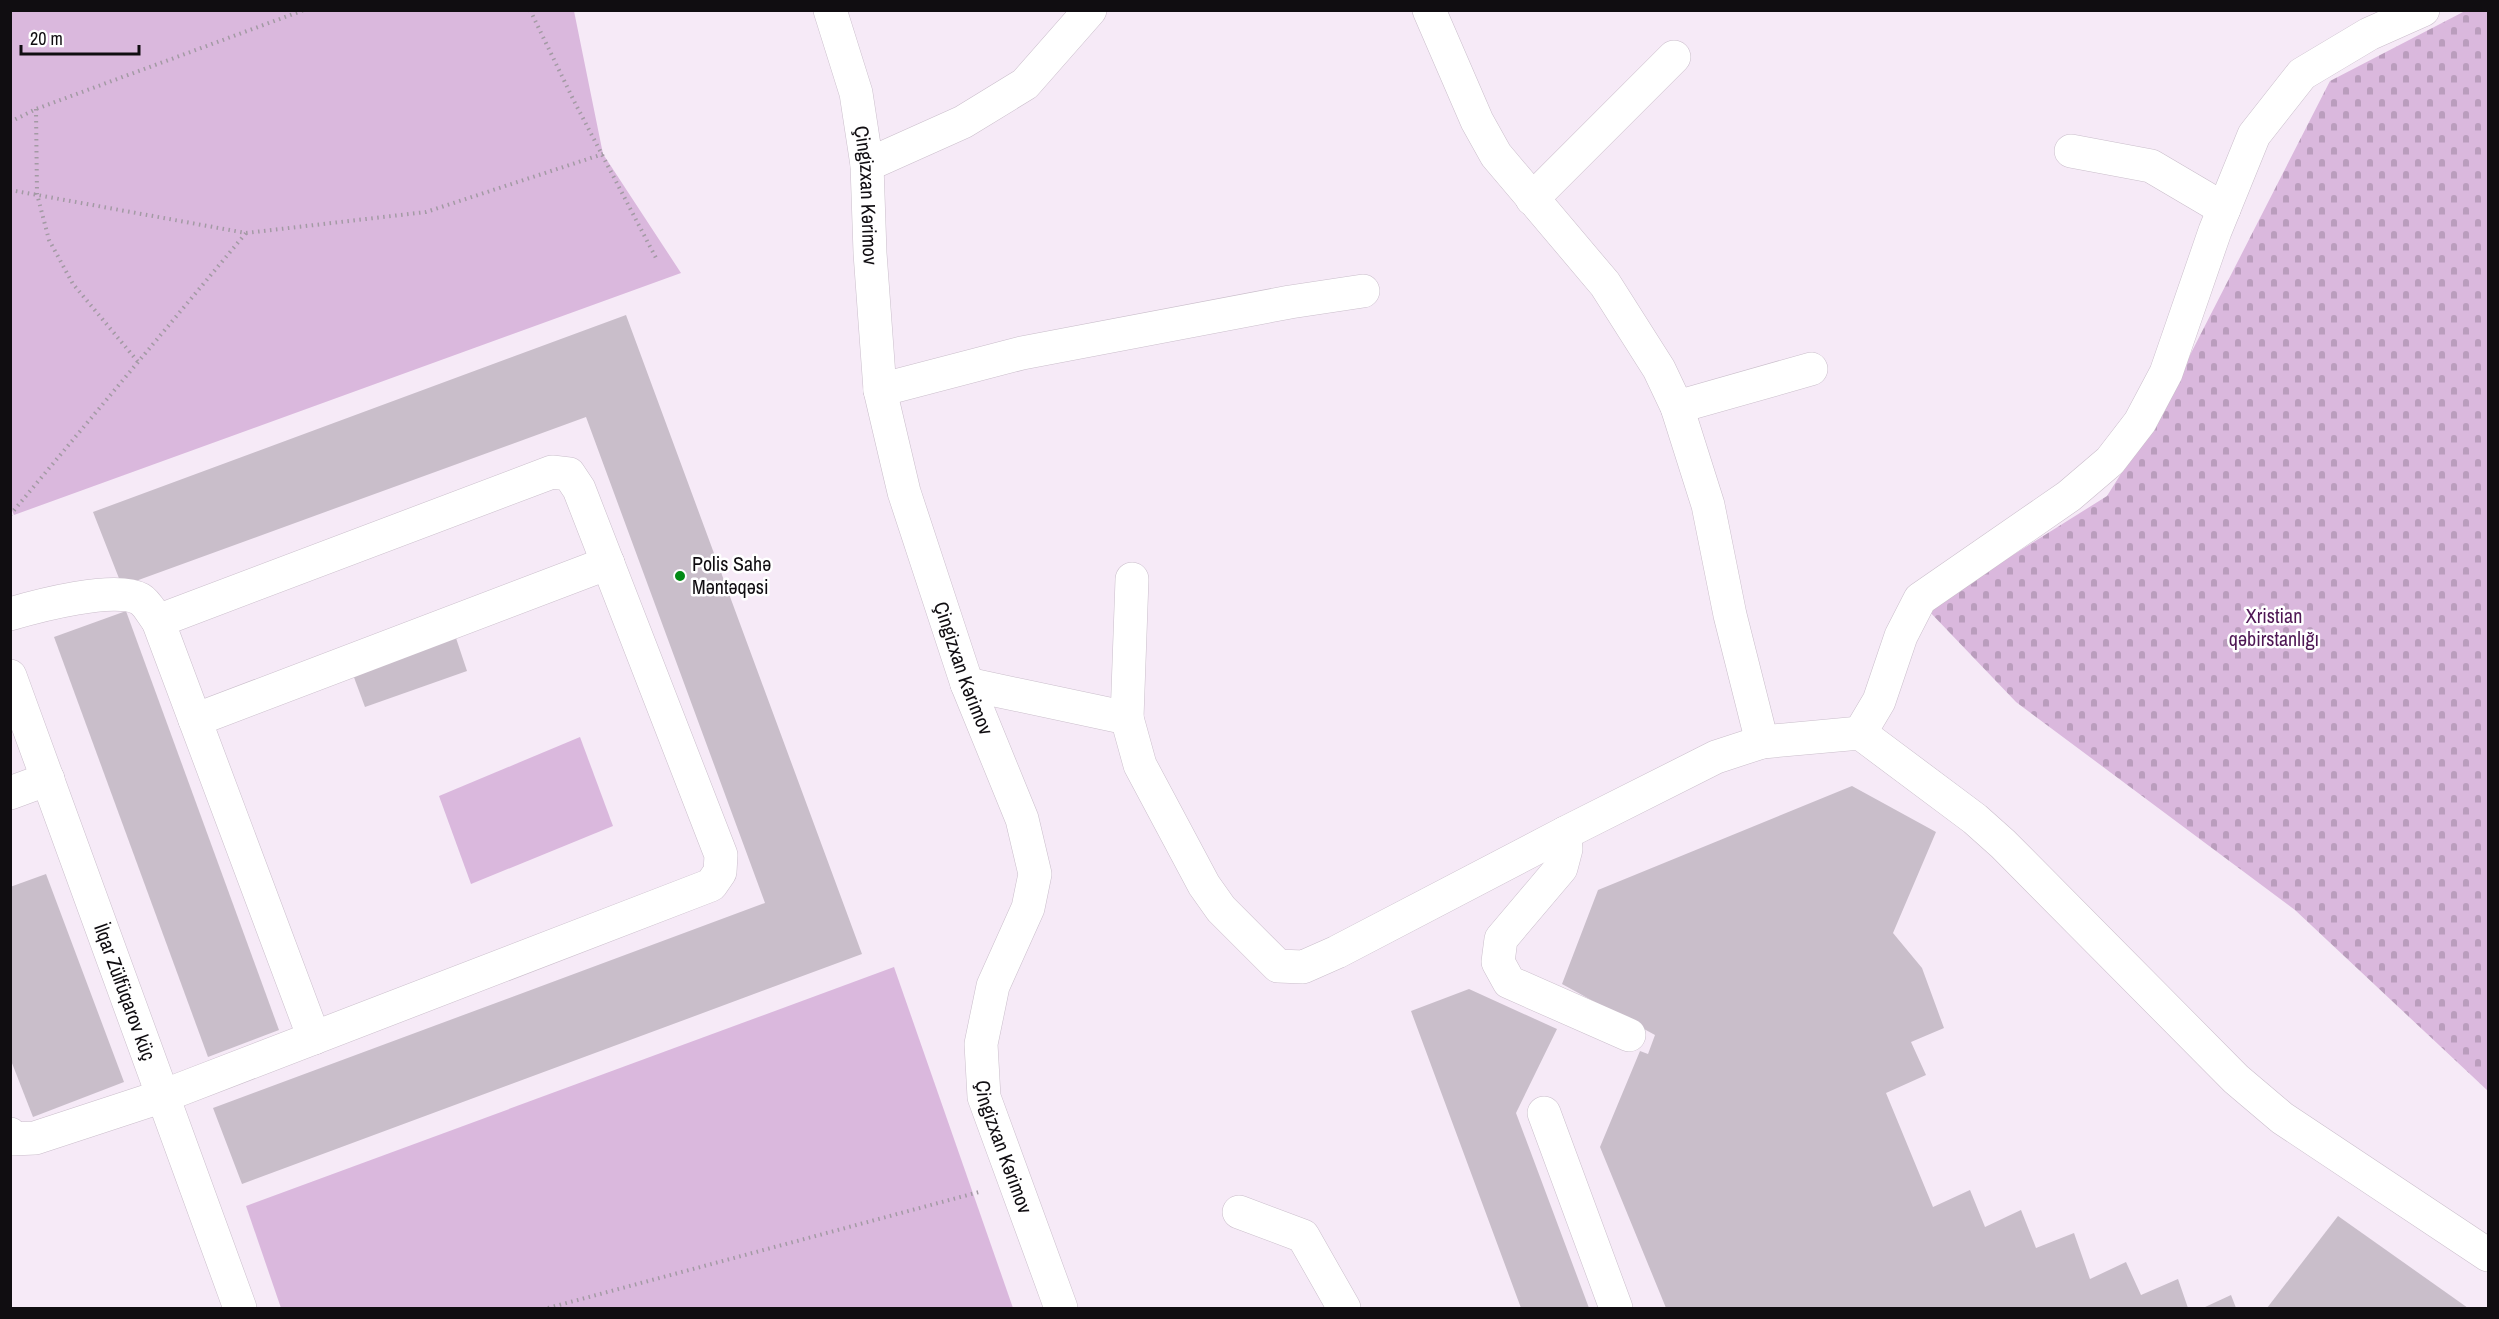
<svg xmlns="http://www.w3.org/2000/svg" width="2499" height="1319" viewBox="0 0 2499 1319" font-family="'Archivo Narrow',sans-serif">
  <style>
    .cemetery { fill: url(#cemetery-stones) }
    .park { fill: #dab8dd }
    .building { fill: #c9beca }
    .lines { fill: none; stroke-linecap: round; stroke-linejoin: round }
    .minor-casing { stroke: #cabecb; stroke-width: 34 }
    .path { stroke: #a39aa4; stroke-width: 4; stroke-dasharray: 1.5 4.5; stroke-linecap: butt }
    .minor { stroke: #fff; stroke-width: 33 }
    .poi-dot { fill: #028a15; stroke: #fff; stroke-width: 2 }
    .labels { text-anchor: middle; stroke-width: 5; stroke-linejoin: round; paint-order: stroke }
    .street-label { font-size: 20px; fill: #100d11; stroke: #fff }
    .poi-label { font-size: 20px; fill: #100d11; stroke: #fff; text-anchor: start }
    .park-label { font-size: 20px; fill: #4e1754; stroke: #fff }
  </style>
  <defs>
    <pattern id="cemetery-stones" width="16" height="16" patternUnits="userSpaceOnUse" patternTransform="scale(1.5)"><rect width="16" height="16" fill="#dab8dd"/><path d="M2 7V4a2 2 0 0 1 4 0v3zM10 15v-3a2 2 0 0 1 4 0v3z" fill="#ba9dbd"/></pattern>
  </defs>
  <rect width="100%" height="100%" fill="#f6eaf7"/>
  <!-- cemetery -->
  <path class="cemetery" d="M2465,11H2488V1091L2295,910L2016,702L1927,609L2107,496L2166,402L2330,81Z"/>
  <!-- park -->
  <g class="park">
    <path d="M11,10L574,11L603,154L681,273L14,515L10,505Z"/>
    <path d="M580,737L613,826L471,884L439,796Z"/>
    <path d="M894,967L1013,1308H281L246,1206Z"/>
  </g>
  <!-- building -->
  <g class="building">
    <path d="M626,315L862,954L242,1184L213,1108L765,903L586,417L122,586L93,512Z"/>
    <path d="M126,611L279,1030L208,1057L54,637Z"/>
    <path d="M455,635L467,671L365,707L352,672Z"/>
    <path d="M1852,786L1936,832L1893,933L1922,968L1944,1028L1911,1042L1926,1075L1886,1093L1933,1207L1970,1190L1985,1227L2021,1210L2036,1248L2074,1233L2090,1279L2126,1262L2141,1295L2178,1279L2188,1308H1666L1600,1147L1640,1051L1648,1054L1655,1035L1562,984L1598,890Z"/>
    <path d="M46,874L124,1082L33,1117L10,1058V887Z"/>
    <path d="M1469,989L1557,1029L1516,1113L1589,1308H1521L1411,1011Z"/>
    <path d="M2338,1216L2468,1308H2267Z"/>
    <path d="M2231,1295L2236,1308H2203Z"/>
  </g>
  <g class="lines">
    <!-- minor casing -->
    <g class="minor-casing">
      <g id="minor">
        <path id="s1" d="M830,10L856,93L867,165L870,253L880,390L904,492L967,684L1022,819L1035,874L1028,908L993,986L981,1044L984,1097L1061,1308"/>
        <path d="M1429,10L1477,121L1496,155L1605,284L1659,369L1677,407L1708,505L1730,615L1762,742"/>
        <path d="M2071,151L2151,166L2224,209"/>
        <path d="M867,165L963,122L1025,84L1090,10"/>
        <path d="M1532,199L1674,57"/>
        <path d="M880,390L1022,353L1290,302L1363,291"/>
        <path d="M1677,407L1811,369"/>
        <path d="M10,614C37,606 116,585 140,599C147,603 153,615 158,621L552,472L569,474L579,489L721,855L720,872L711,885L163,1096L35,1138L12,1139L10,1134"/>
        <path d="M158,621L314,1038"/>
        <path id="s2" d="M10,676L240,1308"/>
        <path d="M967,684L1127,718L1140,765L1204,885L1221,909L1278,966L1303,967L1337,952L1565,833L1716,757L1762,742L1860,733L1975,819L2003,844L2236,1079L2282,1118L2488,1255"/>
        <path d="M1127,718L1132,579"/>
        <path d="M195,720L608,563"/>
        <path d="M1860,733L1879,701L1901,636L1920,599L2069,496L2110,461L2140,422L2166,373L2215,231L2254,135L2302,74L2369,34L2423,10"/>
        <path d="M10,793L48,779"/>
        <path d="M1565,833L1566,849L1561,868L1501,939L1498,962L1509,982L1629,1035"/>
        <path d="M1544,1113L1616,1308"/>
        <path d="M1239,1212L1303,1236L1344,1308"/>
      </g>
    </g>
    <!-- path -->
    <g class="path">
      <path d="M530,10L574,101L656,258"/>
      <path d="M36,109L37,194L49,240L73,284L139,363"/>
      <path d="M10,122L36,109L304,10"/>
      <path d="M10,190L246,233L426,212L603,154"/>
      <path d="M10,515L246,233"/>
      <path d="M548,1308L979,1192"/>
    </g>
    <!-- minor -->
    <use href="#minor" class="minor"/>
  </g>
  <!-- markers -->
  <circle class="poi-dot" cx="680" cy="576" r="6"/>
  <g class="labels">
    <!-- street labels -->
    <g class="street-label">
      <text dy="7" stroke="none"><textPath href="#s1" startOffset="190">Çingizxan Kərimov</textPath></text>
      <text dy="7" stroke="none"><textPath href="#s1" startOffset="676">Çingizxan Kərimov</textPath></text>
      <text dy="7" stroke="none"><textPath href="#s2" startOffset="336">İlqar Zülfüqarov küç</textPath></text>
      <text dy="7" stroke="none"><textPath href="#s1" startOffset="1180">Çingizxan Kərimov</textPath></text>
    </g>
    <!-- poi labels -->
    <g class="poi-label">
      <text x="692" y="571">Polis Sahə<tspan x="692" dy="23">Məntəqəsi</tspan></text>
    </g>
    <!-- park labels -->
    <g class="park-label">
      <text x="2274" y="623">Xristian<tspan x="2274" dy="23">qəbirstanlığı</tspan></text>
    </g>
  </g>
  <!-- border -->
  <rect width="2499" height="1319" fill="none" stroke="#100d11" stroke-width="24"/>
  <!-- scale -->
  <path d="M21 45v9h118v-9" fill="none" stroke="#100d11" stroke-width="3"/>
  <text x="30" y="45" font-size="18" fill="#100d11" stroke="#ffffff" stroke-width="4.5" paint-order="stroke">20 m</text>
</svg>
